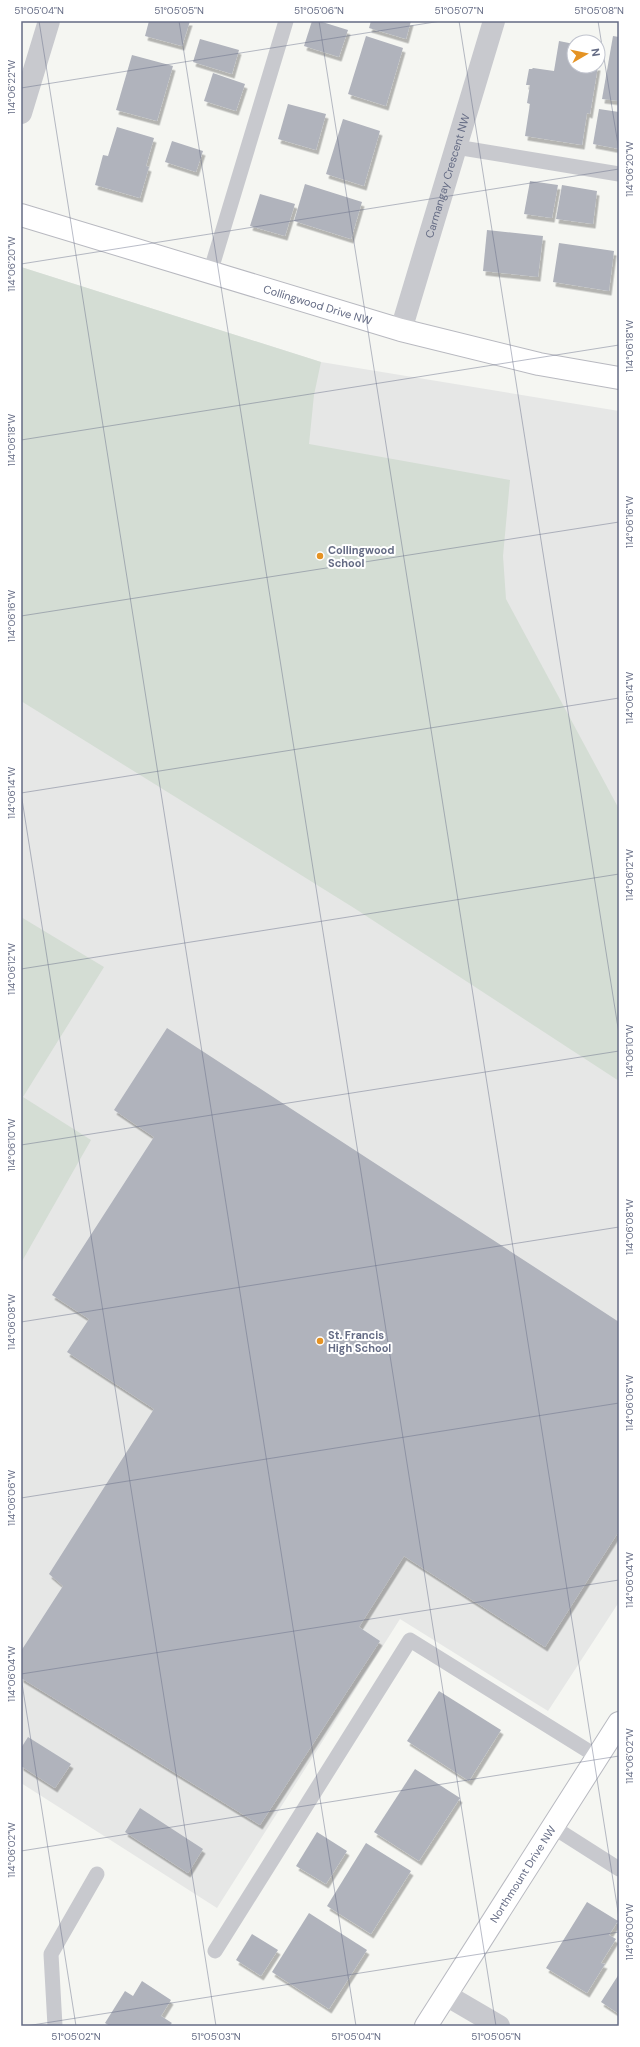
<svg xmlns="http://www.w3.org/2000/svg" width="640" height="2047" viewBox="0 0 640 2047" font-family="'DM Sans',sans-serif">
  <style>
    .built { fill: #e6e7e6 }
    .green { fill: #d4ddd4 }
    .building { fill: #b0b3bc; filter: url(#shadow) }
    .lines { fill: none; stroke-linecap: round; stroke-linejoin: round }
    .secondary-casing { stroke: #b8b9c0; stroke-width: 24 }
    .lane { stroke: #c8c9ce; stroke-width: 15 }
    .street { stroke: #c8c9ce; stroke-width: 22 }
    .secondary { stroke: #fff; stroke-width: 22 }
    .ticks { fill: none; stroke: #646b84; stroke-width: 1; stroke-opacity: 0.45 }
    .poi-dot { fill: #e59323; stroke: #fff; stroke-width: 1.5 }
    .labels { text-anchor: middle; stroke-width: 4; stroke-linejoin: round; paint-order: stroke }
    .street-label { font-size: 11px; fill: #646b84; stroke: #fff }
    .poi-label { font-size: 11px; font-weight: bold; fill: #646b84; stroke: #fff; text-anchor: start }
    .neatline { fill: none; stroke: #646b84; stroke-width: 1.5 }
    .ticks-label { font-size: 10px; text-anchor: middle; fill: #646b84 }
  </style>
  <defs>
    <filter id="shadow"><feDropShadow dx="2.5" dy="4.5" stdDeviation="0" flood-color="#0004"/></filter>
  </defs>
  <rect width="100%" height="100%" fill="#f5f6f2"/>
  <!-- built -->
  <path class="built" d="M21,267L321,362L619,411V1602L548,1711L400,1619L217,1908L21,1783Z"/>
  <!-- green -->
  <g class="green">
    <path d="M21,267L321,362L314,395L309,444L510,480L503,556L506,599L619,809V1081L354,908L21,701Z"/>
    <path d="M21,917L104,967L23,1097L91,1140L21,1263Z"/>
  </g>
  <!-- building -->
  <g class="building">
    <path d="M149,21H190L182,46L145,36Z"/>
    <path d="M312,21H319L348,30L339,57L304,46Z"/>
    <path d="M371,21H411L406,39L369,28Z"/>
    <path d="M366,36L403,48L386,106L348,94Z"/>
    <path d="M613,36L619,37V101L602,99Z"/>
    <path d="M200,39L239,50L232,74L193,62Z"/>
    <path d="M559,41L574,44V66H598L590,114L587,113L582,145L525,136L530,104L527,103L530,85H526L529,69H532L533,68L554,71Z"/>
    <path d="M132,55L173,66L157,121L116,110Z"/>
    <path d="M213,73L245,84L236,111L204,101Z"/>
    <path d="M288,104L326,114L316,150L278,139Z"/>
    <path d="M599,109L619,112V149L593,144Z"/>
    <path d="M343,119L380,131L364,186L326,174Z"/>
    <path d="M117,127L154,138L146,166L149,167L140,198L95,185L103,155L108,156Z"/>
    <path d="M172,141L203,151L196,172L165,162Z"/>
    <path d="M530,181L558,185L552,218L524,214Z"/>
    <path d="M305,184L362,202L351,239L294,221Z"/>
    <path d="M562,185L597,191L593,224L556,219Z"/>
    <path d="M260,194L295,204L285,236L250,226Z"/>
    <path d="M487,230L543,236L538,277L483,271Z"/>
    <path d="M559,243L614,251L609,291L553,282Z"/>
    <path d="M167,1028L619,1322V1531L545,1647L404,1556L359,1627L380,1641L260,1825L21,1678V1651L63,1586L49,1574L154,1409L67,1352L89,1319L52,1295L154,1137L114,1110Z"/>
    <path d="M439,1691L501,1730L469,1781L407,1741Z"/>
    <path d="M28,1737L71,1764L55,1788L21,1766V1748Z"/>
    <path d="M415,1769L460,1798L419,1861L374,1832Z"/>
    <path d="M140,1808L203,1849L188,1873L125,1832Z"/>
    <path d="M317,1832L347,1851L326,1884L296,1866Z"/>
    <path d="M366,1843L411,1871L371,1934L327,1906Z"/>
    <path d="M587,1902L618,1921L609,1935L616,1939L601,1963L605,1964L587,1993L546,1968Z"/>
    <path d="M309,1913L367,1950L329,2009L272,1972Z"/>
    <path d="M252,1934L278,1950L261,1976L236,1960Z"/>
    <path d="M619,1974V2014L601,2002Z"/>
    <path d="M142,1981L171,2000L161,2016L172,2023L169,2026H110L105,2023L125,1991L133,1996Z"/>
  </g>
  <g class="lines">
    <!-- secondary casing -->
    <g class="secondary-casing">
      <g id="secondary">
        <path id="s2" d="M21,215L401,330L539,364L619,378"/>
        <path id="s3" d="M426,2026L619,1723"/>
      </g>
    </g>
    <!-- lane -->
    <g class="lane">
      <path d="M456,147L619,174"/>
      <path d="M210,273L286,21"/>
      <path d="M553,1827L619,1869"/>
      <path d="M215,1951L410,1640L598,1757"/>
      <path d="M55,2026L51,1954L97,1874"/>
    </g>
    <!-- street -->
    <g class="street">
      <path d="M21,113L49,21"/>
      <path id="s1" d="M401,330L494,21"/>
      <path d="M446,1995L499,2026"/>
    </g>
    <!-- secondary -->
    <use href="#secondary" class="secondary"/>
  </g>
  <!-- ticks -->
  <path class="ticks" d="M39,21L356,2026M179,21L496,2026M319,21L619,1918M459,21L619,1034M598,21L619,151M21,88L441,21M21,264L619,169M21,440L619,345M21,616L619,522M21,793L619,698M21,793L216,2026M21,969L619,874M21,1145L619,1051M21,1322L619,1227M21,1498L619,1403M21,1674L619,1580M21,1677L76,2026M21,1851L619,1756M26,2026L619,1932"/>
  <!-- markers -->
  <g class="poi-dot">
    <circle cx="320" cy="556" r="4"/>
    <circle cx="320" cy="1341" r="4"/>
  </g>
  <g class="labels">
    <!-- street labels -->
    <g class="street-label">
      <text dy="4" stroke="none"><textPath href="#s1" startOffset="161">Carmangay Crescent NW</textPath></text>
      <text dy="4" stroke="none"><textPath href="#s2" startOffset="310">Collingwood Drive NW</textPath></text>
      <text dy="4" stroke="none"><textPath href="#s3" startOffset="180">Northmount Drive NW</textPath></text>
    </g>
    <!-- poi labels -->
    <g class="poi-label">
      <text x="328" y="554">Collingwood<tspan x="328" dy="13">School</tspan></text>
      <text x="328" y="1339">St. Francis<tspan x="328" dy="13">High School</tspan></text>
    </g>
  </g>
  <!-- border -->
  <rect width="640" height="2047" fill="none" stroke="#ffffff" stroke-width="44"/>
  <!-- north arrow -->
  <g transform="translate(586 54) rotate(81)"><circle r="19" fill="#ffffff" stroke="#c1c4ce"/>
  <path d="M0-3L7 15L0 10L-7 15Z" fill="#e59323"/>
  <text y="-6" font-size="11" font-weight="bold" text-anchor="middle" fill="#646b84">N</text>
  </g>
  <rect x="22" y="22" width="596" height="2003" class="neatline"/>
  <g class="ticks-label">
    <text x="39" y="14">51°05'04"N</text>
    <text x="179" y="14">51°05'05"N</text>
    <text x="319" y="14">51°05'06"N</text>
    <text x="459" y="14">51°05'07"N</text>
    <text x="599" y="14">51°05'08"N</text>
    <text transform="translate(11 87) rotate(-90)" y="4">114°06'22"W</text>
    <text transform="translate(629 169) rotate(-90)" y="4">114°06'20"W</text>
    <text transform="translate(11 264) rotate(-90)" y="4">114°06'20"W</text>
    <text transform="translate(629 346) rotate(-90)" y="4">114°06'18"W</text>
    <text transform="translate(11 440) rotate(-90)" y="4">114°06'18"W</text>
    <text transform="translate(629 522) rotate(-90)" y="4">114°06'16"W</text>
    <text transform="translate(11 616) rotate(-90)" y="4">114°06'16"W</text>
    <text transform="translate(629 698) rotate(-90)" y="4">114°06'14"W</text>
    <text transform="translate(11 793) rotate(-90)" y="4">114°06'14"W</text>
    <text transform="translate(629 875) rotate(-90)" y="4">114°06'12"W</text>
    <text transform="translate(11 969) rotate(-90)" y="4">114°06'12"W</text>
    <text transform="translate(629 1051) rotate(-90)" y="4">114°06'10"W</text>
    <text transform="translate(11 1145) rotate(-90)" y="4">114°06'10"W</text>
    <text transform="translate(629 1227) rotate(-90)" y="4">114°06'08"W</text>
    <text transform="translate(11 1322) rotate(-90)" y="4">114°06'08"W</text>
    <text transform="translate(629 1403) rotate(-90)" y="4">114°06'06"W</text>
    <text transform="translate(11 1498) rotate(-90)" y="4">114°06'06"W</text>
    <text transform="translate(629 1580) rotate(-90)" y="4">114°06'04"W</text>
    <text transform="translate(11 1674) rotate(-90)" y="4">114°06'04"W</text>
    <text transform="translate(629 1756) rotate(-90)" y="4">114°06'02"W</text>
    <text transform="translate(11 1850) rotate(-90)" y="4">114°06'02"W</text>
    <text transform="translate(629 1932) rotate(-90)" y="4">114°06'00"W</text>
    <text x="76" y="2040">51°05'02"N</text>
    <text x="216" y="2040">51°05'03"N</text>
    <text x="356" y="2040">51°05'04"N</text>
    <text x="496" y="2040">51°05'05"N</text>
  </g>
</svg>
